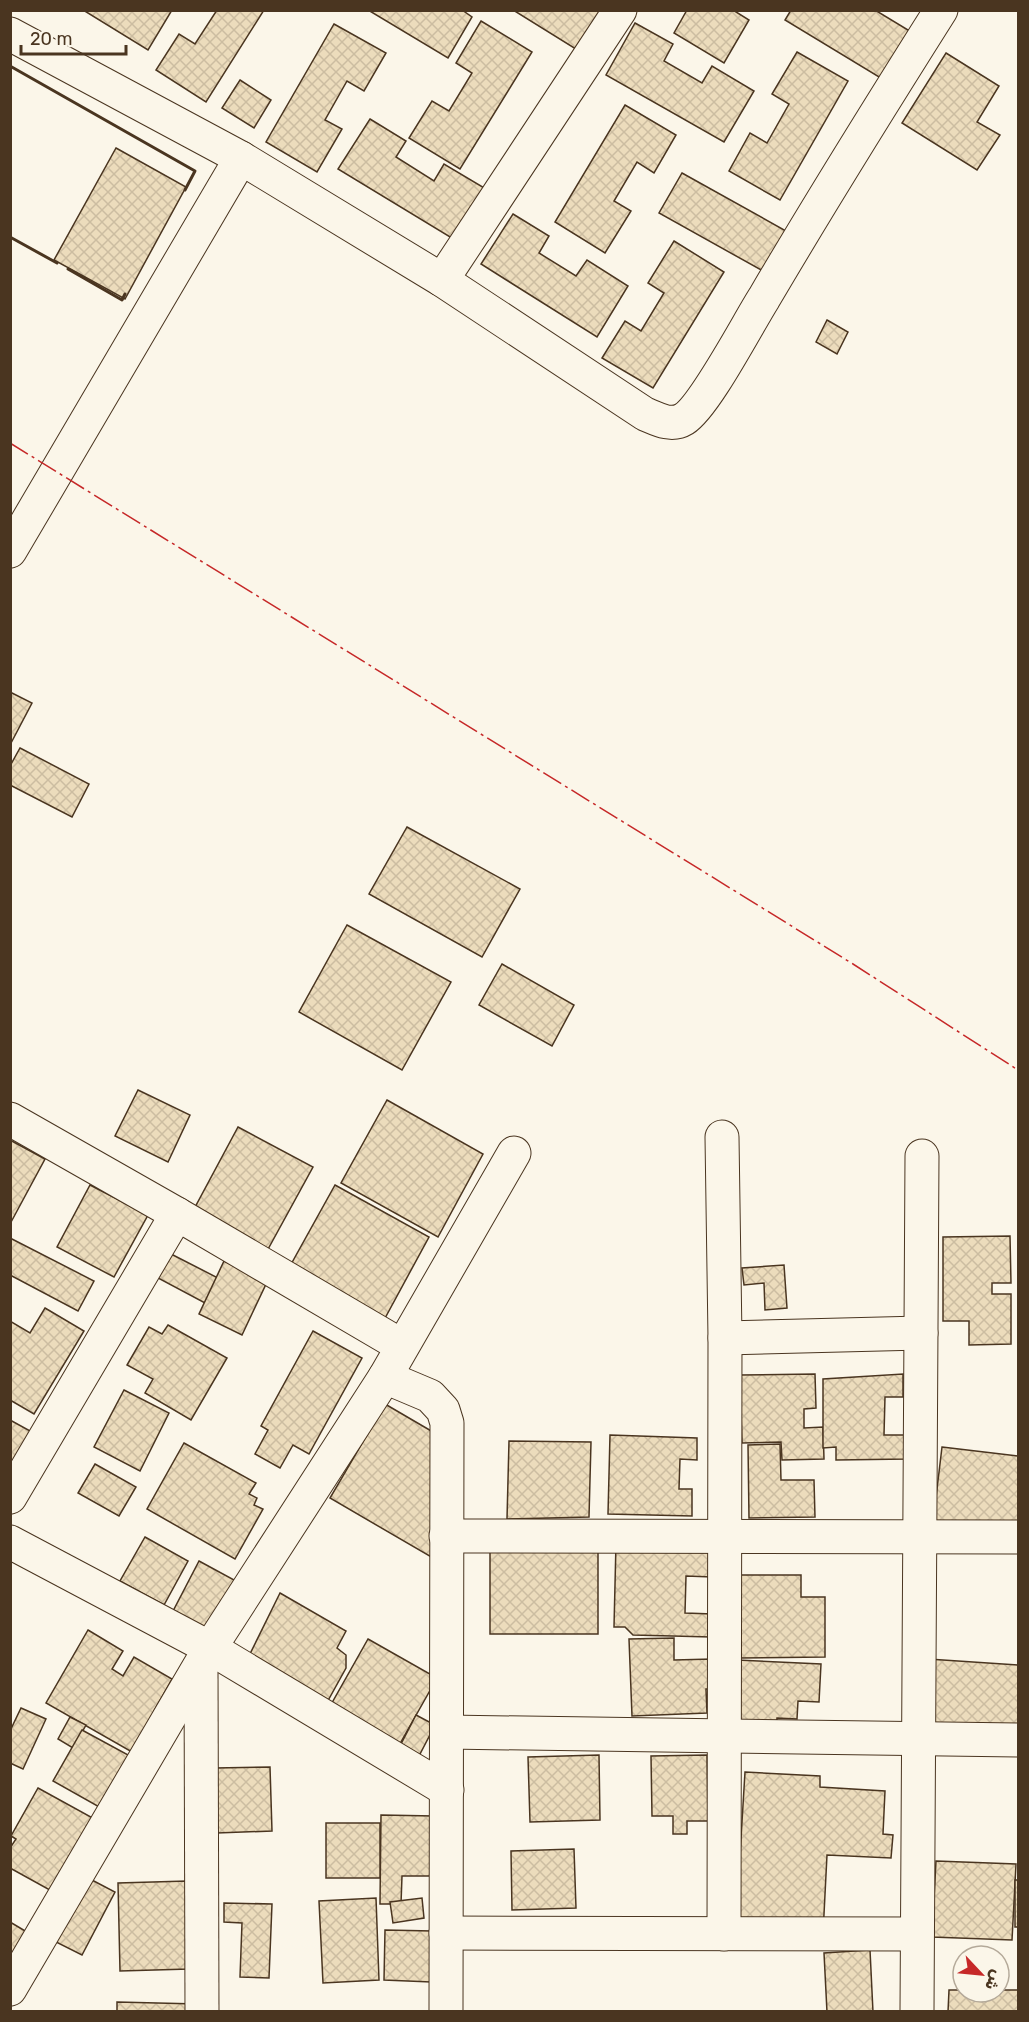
<svg xmlns="http://www.w3.org/2000/svg" width="1029" height="2022" viewBox="0 0 1029 2022" font-family="Rubik,'Noto Sans Arabic',sans-serif">
  <style>
    .building { fill: url(#building-cross-hatch); stroke: #4a3520; stroke-width: 1.5 }
    .lines { fill: none; stroke-linecap: round; stroke-linejoin: round }
    .minor-casing { stroke: #4a3520; stroke-width: 35 }
    .minor { stroke: #fbf6e9; stroke-width: 33 }
    .wall { stroke: #4a3520; stroke-width: 3 }
    .power { stroke: #c62828; stroke-width: 1.5; stroke-dasharray: 21 4.5 3 4.5; stroke-linecap: butt }
  </style>
  <defs>
    <pattern id="building-cross-hatch" width="8" height="8" patternUnits="userSpaceOnUse" patternTransform="scale(1.5)"><rect width="8" height="8" fill="#ecdcbc"/><path d="M0 0l8 8M0 8l8-8" fill="none" stroke="#ccbda1"/></pattern>
  </defs>
  <rect width="100%" height="100%" fill="#fbf6e9"/>
  <!-- building -->
  <g class="building">
    <path d="M83,10H172L148,50Z"/>
    <path d="M217,10H264L206,102L156,70L179,34L195,44Z"/>
    <path d="M368,10H462L472,17L448,58Z"/>
    <path d="M513,10H603L579,51Z"/>
    <path d="M687,10H733L749,20L724,63L674,33Z"/>
    <path d="M791,10H875L913,33L884,80L785,20Z"/>
    <path d="M481,21L532,52L460,169L409,138L432,101L449,111L472,73L456,63Z"/>
    <path d="M635,23L673,44L664,61L702,83L712,66L754,91L724,142L606,75Z"/>
    <path d="M334,24L386,53L364,91L347,81L325,120L342,129L317,172L266,142Z"/>
    <path d="M797,52L848,81L780,200L729,171L750,133L767,143L789,104L772,94Z"/>
    <path d="M946,53L999,86L977,122L1000,135L977,170L902,123Z"/>
    <path d="M240,80L271,100L254,128L222,108Z"/>
    <path d="M625,105L676,135L654,173L637,162L614,201L631,211L605,253L555,222Z"/>
    <path d="M370,119L406,141L396,157L434,181L444,164L486,189L455,240L338,169Z"/>
    <path d="M116,148L186,187L125,299L54,260Z"/>
    <path d="M682,173L786,231L763,271L659,213Z"/>
    <path d="M513,214L549,236L539,253L576,276L587,260L628,286L597,337L481,264Z"/>
    <path d="M674,241L724,272L653,388L602,358L625,321L641,331L664,293L648,283Z"/>
    <path d="M827,320L848,332L837,354L816,342Z"/>
    <path d="M10,692L32,703L10,745Z"/>
    <path d="M20,748L89,784L72,817L10,785V766Z"/>
    <path d="M407,827L520,889L482,957L369,894Z"/>
    <path d="M347,925L451,982L402,1070L299,1012Z"/>
    <path d="M502,964L574,1005L552,1046L479,1005Z"/>
    <path d="M138,1090L190,1115L168,1162L115,1136Z"/>
    <path d="M387,1100L483,1154L438,1237L341,1183Z"/>
    <path d="M238,1127L313,1167L267,1251L193,1211Z"/>
    <path d="M10,1140L45,1159L10,1224Z"/>
    <path d="M90,1185L148,1215L114,1277L57,1247Z"/>
    <path d="M335,1185L429,1237L384,1320L289,1268Z"/>
    <path d="M1010,1236L1011,1283H992V1294H1011V1344L969,1345V1321H943V1237Z"/>
    <path d="M10,1238L94,1281L78,1311L10,1275Z"/>
    <path d="M171,1254L218,1278L205,1303L158,1278Z"/>
    <path d="M224,1261L267,1282L242,1335L199,1314Z"/>
    <path d="M784,1265L787,1308L765,1310L764,1283L744,1285L742,1268Z"/>
    <path d="M45,1308L84,1331L34,1414L10,1400V1321L30,1333Z"/>
    <path d="M168,1325L227,1358L191,1420L145,1393L153,1379L127,1365L149,1327L162,1334Z"/>
    <path d="M313,1331L362,1358L309,1454L293,1445L280,1468L255,1454L268,1430L261,1426Z"/>
    <path d="M815,1374L816,1408L804,1409V1428L823,1427L824,1459L782,1460L781,1442L742,1443L740,1375Z"/>
    <path d="M903,1374V1397H885L884,1435H907V1459L836,1460V1447L823,1448V1379Z"/>
    <path d="M124,1390L169,1413L140,1471L94,1447Z"/>
    <path d="M385,1404L433,1432V1558L330,1498Z"/>
    <path d="M10,1420L32,1432L10,1471Z"/>
    <path d="M610,1435L697,1438V1460L680,1459L679,1489H692V1516L608,1514Z"/>
    <path d="M509,1441L591,1442L589,1517L507,1519Z"/>
    <path d="M184,1443L256,1483L249,1494L257,1498L254,1505L263,1509L235,1559L147,1509Z"/>
    <path d="M780,1444L781,1480H814L815,1517L749,1518L748,1445Z"/>
    <path d="M942,1447L1018,1456V1540L932,1531Z"/>
    <path d="M95,1464L136,1487L119,1516L78,1493Z"/>
    <path d="M145,1537L188,1561L164,1605L120,1581Z"/>
    <path d="M616,1543L713,1546L712,1577L686,1576L685,1613L712,1614L711,1637L633,1635L625,1627H614Z"/>
    <rect x="490" y="1545" width="108" height="89"/>
    <path d="M199,1561L236,1581L208,1634L171,1615Z"/>
    <path d="M741,1575H801V1597H825V1657L741,1658Z"/>
    <path d="M280,1593L346,1631L337,1648L346,1655V1668L325,1706L246,1662Z"/>
    <path d="M88,1630L123,1651L112,1669L123,1676L134,1657L172,1679L154,1711L170,1720L146,1760L46,1703Z"/>
    <path d="M674,1638V1660L712,1659L713,1689H706L707,1713L632,1716L629,1639Z"/>
    <path d="M368,1639L437,1678L393,1756L324,1717Z"/>
    <path d="M928,1659L1018,1665V1750L924,1728Z"/>
    <path d="M737,1660L821,1664L819,1702L798,1701L797,1719L777,1718L776,1740L733,1738Z"/>
    <path d="M21,1708L46,1719L23,1769L10,1763V1731Z"/>
    <path d="M416,1715L435,1725L419,1756L400,1746Z"/>
    <path d="M70,1717L86,1725L73,1748L58,1739Z"/>
    <path d="M82,1730L130,1756L101,1808L53,1781Z"/>
    <path d="M599,1755L600,1820L530,1822L528,1757Z"/>
    <path d="M707,1755L708,1821H687V1834H673V1816H652L651,1756Z"/>
    <path d="M270,1767L272,1831L217,1833L215,1768Z"/>
    <path d="M745,1772L820,1776V1787L885,1791L883,1834L893,1835L891,1858L827,1855L823,1934L722,1931L740,1855Z"/>
    <path d="M38,1788L100,1822L66,1899L10,1868V1848L16,1839L11,1836Z"/>
    <path d="M381,1815L434,1816V1876H402L401,1904H380Z"/>
    <rect x="326" y="1823" width="54" height="55"/>
    <path d="M574,1849L576,1908L512,1910L511,1851Z"/>
    <path d="M936,1861L1016,1864L1012,1940L932,1937Z"/>
    <path d="M90,1879L115,1892L82,1955L56,1942Z"/>
    <rect x="1015" y="1880" width="3" height="47"/>
    <path d="M187,1881L189,1969L120,1971L118,1883Z"/>
    <path d="M376,1898L379,1980L323,1983L319,1901Z"/>
    <path d="M422,1898L424,1918L393,1923L390,1902Z"/>
    <path d="M224,1903L272,1904L269,1978L240,1977L242,1923L224,1922Z"/>
    <path d="M10,1922L32,1935L10,1971Z"/>
    <path d="M385,1930L432,1931L431,1982L384,1980Z"/>
    <path d="M870,1950L873,2012H827L824,1953Z"/>
    <path d="M949,1990H963V1992H999V1990H1018V2012H948Z"/>
    <path d="M117,2002L197,2004V2012H117Z"/>
  </g>
  <g class="lines">
    <!-- minor casing -->
    <g class="minor-casing">
      <g id="minor">
        <path d="M10,34L241,158L442,280L645,414C657,419 671,427 684,419C705,406 748,323 764,298C821,201 881,105 941,10"/>
        <path d="M442,280L620,10"/>
        <path d="M10,551L241,158"/>
        <path d="M10,1119L177,1214L402,1346"/>
        <path d="M722,1137L725,1338L724,1934"/>
        <path d="M725,1338L921,1333"/>
        <path d="M385,1377L430,1396L443,1410L447,1423L446,2012"/>
        <path d="M10,1497L177,1214"/>
        <path d="M446,1536L1018,1537"/>
        <path d="M10,1542L210,1648L447,1790"/>
        <path d="M201,1666L202,2012"/>
        <path d="M447,1732L1018,1740"/>
        <path d="M446,1933L917,1934"/>
        <path d="M10,1989L210,1648L385,1377L514,1153"/>
        <path d="M917,2012L922,1156"/>
      </g>
    </g>
    <!-- minor -->
    <use href="#minor" class="minor"/>
    <!-- wall -->
    <g class="wall">
      <path d="M10,66L195,171L185,190"/>
      <path d="M10,237L57,263"/>
      <path d="M68,269L122,300L125,294"/>
    </g>
    <!-- power -->
    <path class="power" d="M10,443L853,964L1018,1070"/>
  </g>
  <!-- border -->
  <rect width="1029" height="2022" fill="none" stroke="#4a3520" stroke-width="24"/>
  <!-- north arrow -->
  <g transform="translate(981 1974) rotate(116)"><circle r="28" fill="#fbf6e9" stroke="#b4a999" stroke-width="1.5"/>
  <path d="M0-4.5L10 22L0 15L-10 22Z" fill="#c62828"/>
  <text y="-9" font-size="16" font-weight="bold" text-anchor="middle" fill="#4a3520">ش</text>
  </g>
  <!-- scale -->
  <path d="M21 45v9h105v-9" fill="none" stroke="#4a3520" stroke-width="3"/>
  <text x="30" y="45" font-size="18" fill="#4a3520" stroke="#fbf6e9" stroke-width="4.5" paint-order="stroke">20 m</text>
</svg>
